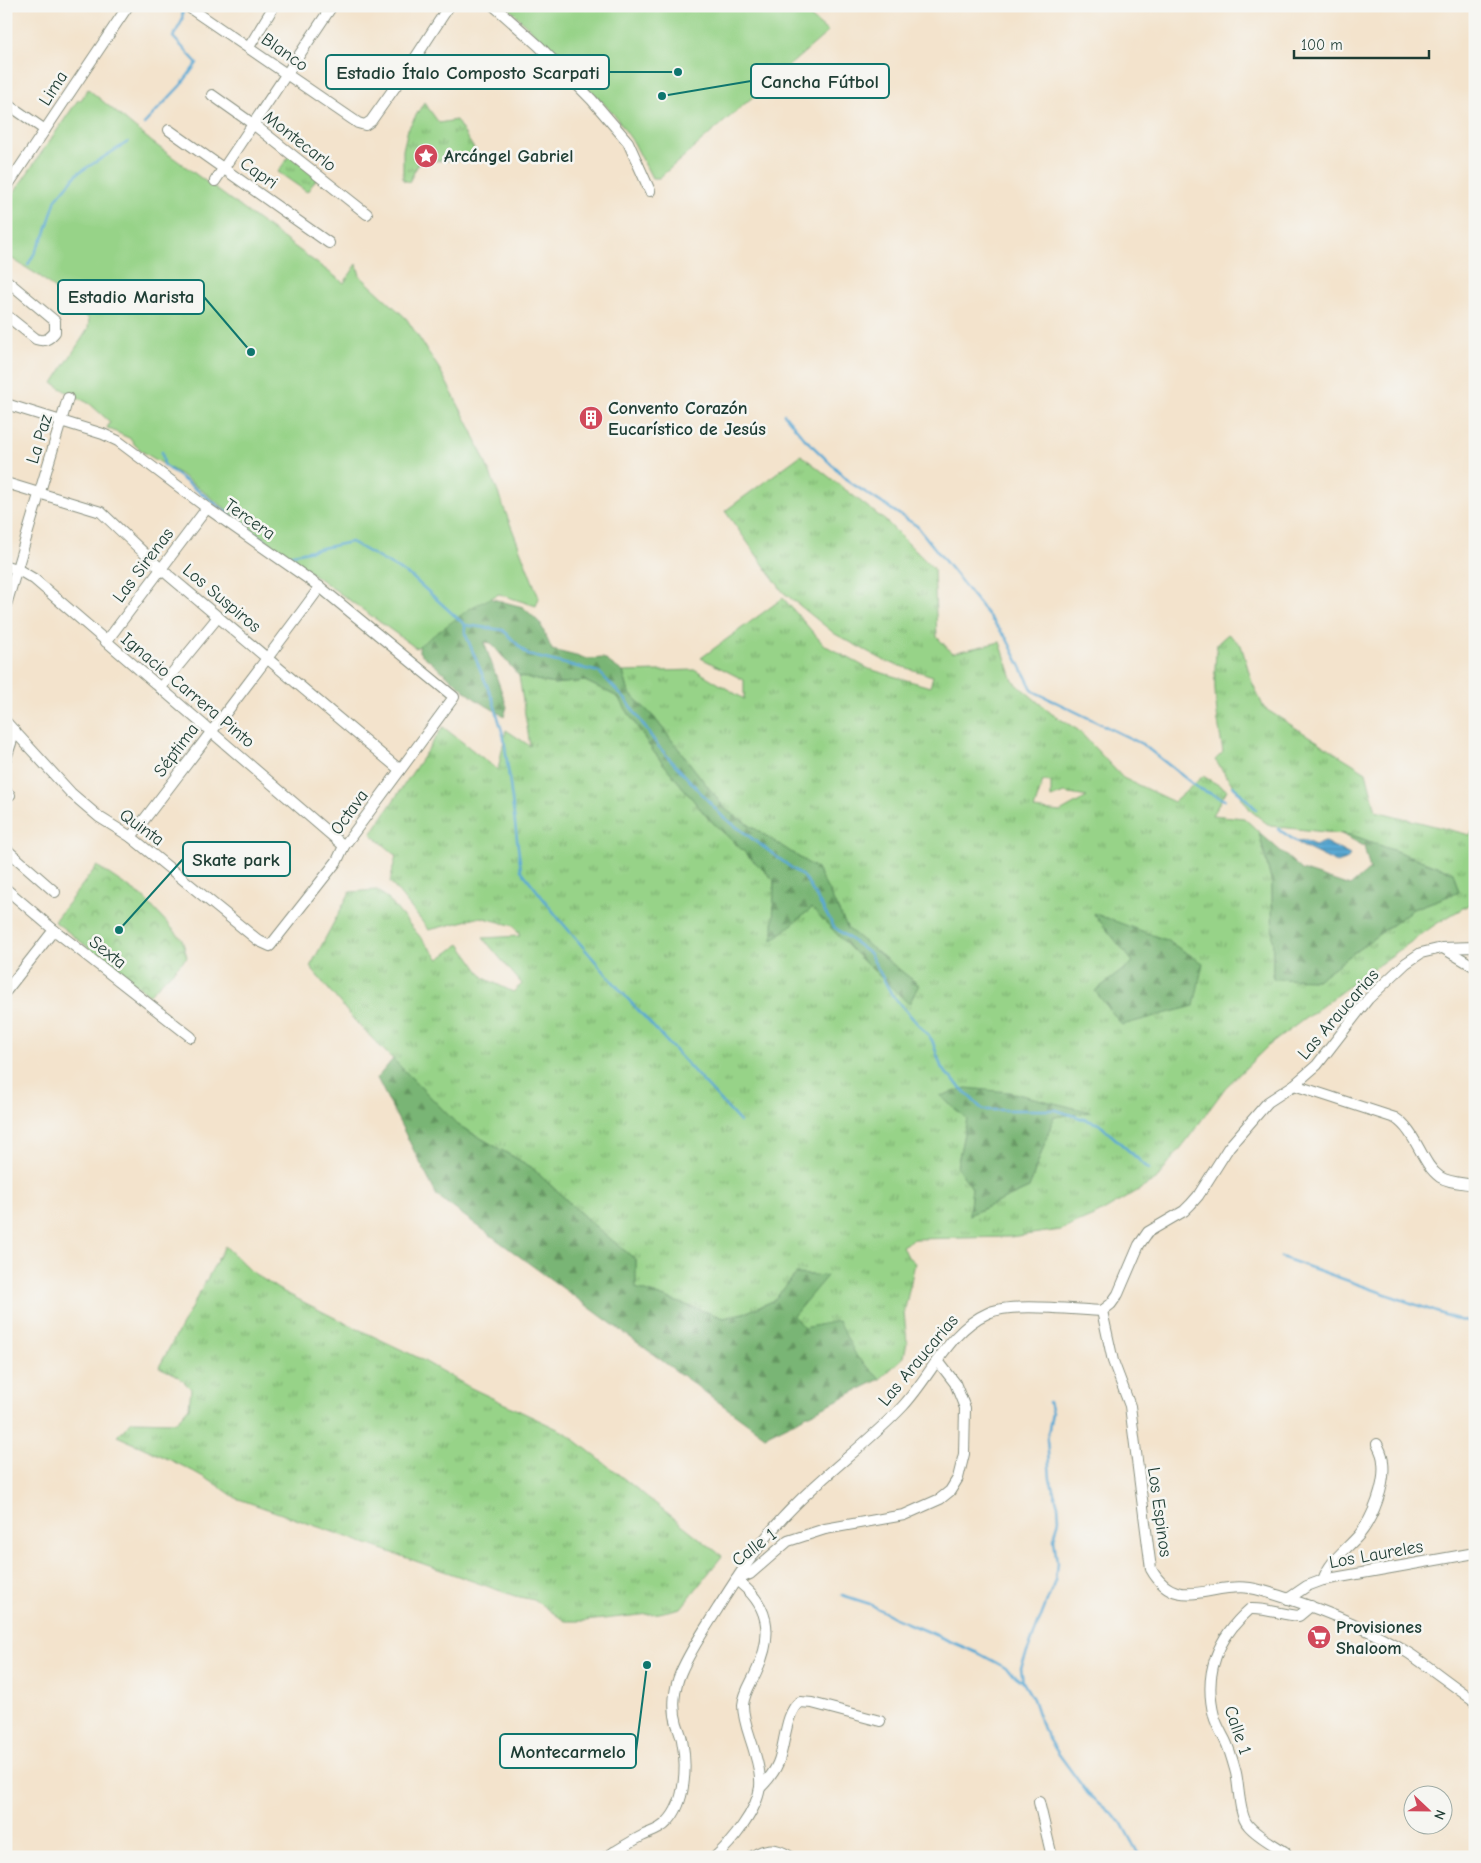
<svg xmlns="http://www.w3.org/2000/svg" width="1481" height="1863" viewBox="0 0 1481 1863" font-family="'Comic Neue',sans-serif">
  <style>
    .grass { fill: url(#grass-tufts); stroke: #5b885e; fill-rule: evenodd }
    .forest { fill: url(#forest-firs); stroke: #4c7954 }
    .park { fill: url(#park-crowns); stroke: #5b885e }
    .pitch { fill: #97d388; stroke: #5b885e }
    .water { fill: url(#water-rules); stroke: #3c7384 }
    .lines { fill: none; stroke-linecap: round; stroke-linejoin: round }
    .stream { stroke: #5aa9d4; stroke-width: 2.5 }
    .minor-casing { stroke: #899080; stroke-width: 12 }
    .minor { stroke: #fff; stroke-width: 10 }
    .labels { text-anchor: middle; stroke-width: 5; stroke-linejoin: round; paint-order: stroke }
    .street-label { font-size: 18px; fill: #1f3d34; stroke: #f6f6f2 }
    .poi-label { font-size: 18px; font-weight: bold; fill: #1f3d34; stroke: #f6f6f2; text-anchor: start }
    .leader { fill: none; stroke: #0f766e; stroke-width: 2 }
    .callout-dot { fill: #0f766e; stroke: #f6f6f2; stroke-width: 2 }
    .callout { fill: #f6f6f2; stroke: #0f766e; stroke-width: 2 }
    .callout-label { font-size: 19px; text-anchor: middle; font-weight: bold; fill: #1f3d34 }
  </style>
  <defs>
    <pattern id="grass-tufts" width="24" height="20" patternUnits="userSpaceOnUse" patternTransform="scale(1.25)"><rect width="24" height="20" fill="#97d388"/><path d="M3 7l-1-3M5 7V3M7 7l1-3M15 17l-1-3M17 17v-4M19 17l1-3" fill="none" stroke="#7bac70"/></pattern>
    <pattern id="forest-firs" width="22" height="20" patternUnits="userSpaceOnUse" patternTransform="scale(1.25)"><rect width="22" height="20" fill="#79b574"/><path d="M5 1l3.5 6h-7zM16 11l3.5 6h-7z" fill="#639460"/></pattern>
    <pattern id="park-crowns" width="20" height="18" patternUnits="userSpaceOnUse" patternTransform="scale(1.25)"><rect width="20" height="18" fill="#97d388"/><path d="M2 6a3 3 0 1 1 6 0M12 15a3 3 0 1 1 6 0" fill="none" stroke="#7bac70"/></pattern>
    <pattern id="water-rules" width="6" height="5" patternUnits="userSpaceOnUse" patternTransform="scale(1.25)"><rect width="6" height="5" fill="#5aa9d4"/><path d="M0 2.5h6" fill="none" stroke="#4a8bad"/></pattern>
  </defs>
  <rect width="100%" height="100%" fill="#f6f6f2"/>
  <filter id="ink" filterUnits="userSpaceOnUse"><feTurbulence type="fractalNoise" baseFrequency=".02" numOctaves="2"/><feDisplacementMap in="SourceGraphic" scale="10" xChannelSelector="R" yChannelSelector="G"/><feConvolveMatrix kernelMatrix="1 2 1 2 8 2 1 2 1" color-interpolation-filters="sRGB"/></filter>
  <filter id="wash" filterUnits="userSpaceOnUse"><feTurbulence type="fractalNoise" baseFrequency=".0096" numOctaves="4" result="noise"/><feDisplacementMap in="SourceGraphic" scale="20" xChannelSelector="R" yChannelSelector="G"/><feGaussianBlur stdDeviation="1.12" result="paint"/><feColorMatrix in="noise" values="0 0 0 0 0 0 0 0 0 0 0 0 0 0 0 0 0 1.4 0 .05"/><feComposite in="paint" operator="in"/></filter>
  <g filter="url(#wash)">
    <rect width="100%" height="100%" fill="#f3e3cc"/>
    <!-- grass -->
    <g class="grass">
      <path d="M424,102L439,123L456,120L481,160L420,161L409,182L403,180V150L408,129Z"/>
      <path d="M290,154L320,174L307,192L278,172Z"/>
      <path d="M801,455L887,522L934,569L937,637L952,653L1000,642L1013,681L1052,714L1078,730L1123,778L1174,802L1203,776L1227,790L1212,815L1244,818L1259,832L1272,884L1273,978L1317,980L1413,909L1459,892L1453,872L1352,835L1270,826L1251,811L1215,760L1223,752C1216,712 1212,685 1217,644L1228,634L1241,645L1252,682L1264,708L1366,772L1376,811L1470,835L1475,828V901L1436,924L1345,989L1268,1046L1225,1088L1187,1140L1156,1180L1098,1214L1061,1230L1010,1237L914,1239L902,1246L906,1255L915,1263L904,1313L907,1342L904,1357L880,1379L857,1357L803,1328L793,1316L826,1276L796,1274L773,1301L747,1312L724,1318L635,1288L636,1260L589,1221L531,1167L458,1125L355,1021L310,967L350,892L377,890L388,899L439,959L460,944L484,978L513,992L522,984L483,938L520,936L514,926L481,917L429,930L390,882L396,855L371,834L443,727L498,770L506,730L530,746L519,676L554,684L585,681L618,697L653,751L707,817L774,880L773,939L812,908L855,953L909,1003L919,985L848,929L817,869L726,810L653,716L629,693L623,672L696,670L744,699V680L701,658L783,598L824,645L869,669L930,687L933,676L887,662L835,634L783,592L725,511ZM1043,781L1051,782V798L1064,793L1087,797L1060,812L1034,809ZM1094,914L1194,1006L1095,991L1134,962ZM1009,1092L1089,1112L1054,1117L1029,1188L969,1215L972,1188L957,1167L967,1119Z"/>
      <path d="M225,1246L252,1272L278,1289L335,1318L417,1357L469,1387L566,1433L722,1556L681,1608L659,1613L585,1621H565L534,1600L515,1596L236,1498C200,1471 159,1455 117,1436L132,1421L176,1422L189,1407L191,1389L178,1376L159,1367Z"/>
    </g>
    <!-- forest -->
    <g class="forest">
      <path d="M489,598L523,607L540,623L552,650L588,659L603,658L623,672L629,693L653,716L726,810L817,869L848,929L919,985L909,1004L855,953L812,908L773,940L774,880L707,817L653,751L618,697L585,681L554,684L519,676L491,643L484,642L507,707L504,716L475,699L419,652L421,614Z"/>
      <path d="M1259,832L1302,870L1350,886L1370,869L1364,846L1342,834L1352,835L1453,872L1459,892L1413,909L1317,980L1273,979L1272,884Z"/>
      <path d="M1093,913L1166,940L1203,963L1194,1006L1122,1025L1095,991L1133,962Z"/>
      <path d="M393,1059L458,1125L531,1167L589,1221L636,1260V1288L724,1318L747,1312L773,1301L796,1274L827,1276L793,1316L804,1328L838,1321L857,1357L880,1379L765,1436L437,1196L377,1078Z"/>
      <path d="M966,1088L1009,1092L1091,1112L1054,1117L1029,1188L969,1215L972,1188L957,1167L967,1119L940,1096Z"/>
    </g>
    <!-- park -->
    <path class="park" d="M97,866L143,897L182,939L187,957L149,995L54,921Z"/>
    <!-- pitch -->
    <g class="pitch">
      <path d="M507,6H798L828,32L659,178H652L634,143L612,112Z"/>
      <path d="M88,89L152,142L344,283L357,264L360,276L406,318L440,370L472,431L495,485L539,598L536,606L499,594L472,607L416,648L281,551L180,474L143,452L135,445L131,439L107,428L110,422L90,404L65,391L53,383L88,329L89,319L41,277L6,255V204L78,100H81Z"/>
    </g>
    <!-- water -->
    <path class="water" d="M1306,841L1315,845L1325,842L1350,855L1346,860L1337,863L1302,846L1297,842Z"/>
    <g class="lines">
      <!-- stream -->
      <g class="stream">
        <path d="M144,124L181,85L197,63L173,37L182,21L183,6"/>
        <path d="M28,265L45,234L56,199L78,173L128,142"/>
        <path d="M784,414L804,438L851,483L917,526L1007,639L1033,691L1142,744L1198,788L1225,800"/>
        <path d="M162,452L164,465L284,556L351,542L412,577L465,625L503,630L528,655L599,672L626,700L658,746L722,816L805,878L834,927L870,954L892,995L932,1040L942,1069L983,1110H1056L1099,1124L1149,1169"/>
        <path d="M465,625V633L493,700L504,738L521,870L559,919L627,998L740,1122"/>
        <path d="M1233,786L1256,809"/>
        <path d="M1278,829L1297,842"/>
        <path d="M1281,1257L1459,1320L1475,1324"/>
        <path d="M842,1595L870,1604L895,1618L980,1654L1004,1667L1023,1682L1033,1699L1043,1729L1058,1753L1088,1794L1121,1822L1140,1857"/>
        <path d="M1023,1682L1021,1668L1055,1581L1057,1563L1054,1539L1059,1519L1058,1505L1050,1479L1047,1439L1052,1413L1049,1402"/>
      </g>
    </g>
  </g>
  <g filter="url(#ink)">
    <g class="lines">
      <!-- minor casing -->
      <g class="minor-casing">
        <g id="minor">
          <path d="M187,6L358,123L365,125L371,121L412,63L449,6"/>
          <path d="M494,6L539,46L592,100L628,142L650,191"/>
          <path d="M249,47L274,6"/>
          <path d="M212,95L253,124L367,214"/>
          <path d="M6,103L45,130"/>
          <path d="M169,130L329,243"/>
          <path d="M215,181L332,6"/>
          <path d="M6,188L128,6"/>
          <path d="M6,280L55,321V332C49,339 45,342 36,339L6,315"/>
          <path d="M6,404L103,434L118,441L207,508L320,587L454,697L344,846L337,861L270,946L259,941L131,837L99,817L71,793L6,722"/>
          <path d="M6,483L101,512L161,569L400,770"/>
          <path d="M6,566L17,569L34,579L344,846"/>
          <path d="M6,605L68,398"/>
          <path d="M106,642L207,508"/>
          <path d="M160,688L218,617"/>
          <path d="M6,758L15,731"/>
          <path d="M6,792L10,795"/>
          <path d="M131,837C194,754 258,672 320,587"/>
          <path d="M6,849L55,892"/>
          <path d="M6,889L54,930L191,1037"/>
          <path d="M1443,948L1475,967"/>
          <path d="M6,991L54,930"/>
          <path d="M1294,1085L1395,1118C1417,1132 1421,1164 1440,1177C1449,1183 1464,1183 1475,1185"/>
          <path d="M1102,1311L1113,1361L1130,1406L1151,1569C1176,1614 1211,1582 1250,1588C1262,1590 1274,1594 1286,1598C1329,1612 1372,1630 1410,1654C1432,1669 1453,1686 1475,1701"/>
          <path d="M1323,1580C1330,1560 1346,1550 1359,1535C1373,1518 1386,1484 1383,1462C1383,1455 1380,1450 1377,1444"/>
          <path d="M1288,1599L1307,1586L1323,1580L1475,1553"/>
          <path d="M760,1788C767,1781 774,1773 778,1763C785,1747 785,1711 800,1702L812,1703L880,1721"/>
          <path d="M1039,1802L1052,1857"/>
          <path d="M614,1852L628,1857"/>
          <path d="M606,1857C618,1850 630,1842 642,1836C650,1832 660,1830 667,1822C686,1803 687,1765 682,1740C681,1734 679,1730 677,1724C672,1708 674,1688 681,1672C691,1649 705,1629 718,1608C742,1570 764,1535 797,1503C831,1469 870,1441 903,1406C931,1376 949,1330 988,1313C1012,1302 1074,1310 1102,1311L1111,1304L1118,1294L1139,1245L1148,1232L1184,1211L1191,1204L1198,1196L1229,1147L1268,1102L1294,1085L1317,1065L1368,999L1406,963L1421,953L1442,948L1475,947"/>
          <path d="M715,1857C732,1842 757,1811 760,1787C761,1776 758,1764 755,1754C751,1738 743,1722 743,1705C744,1692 752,1682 757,1670C774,1633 769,1604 736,1580L750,1574L788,1541L825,1529L904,1515L940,1499L950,1491L958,1478L964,1454L965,1408L955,1383L938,1361"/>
          <path d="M751,1857C767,1847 776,1847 791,1857"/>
          <path d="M1289,1857L1285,1852C1273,1844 1257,1836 1248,1825C1239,1816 1239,1786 1236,1773C1233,1762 1230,1750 1225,1740C1221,1732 1216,1724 1214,1716C1203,1673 1218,1637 1250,1609C1267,1608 1282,1615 1299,1616L1311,1606"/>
        </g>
      </g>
      <!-- minor -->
      <use href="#minor" class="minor"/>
    </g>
  </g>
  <!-- icons -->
  <defs>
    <g id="sight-disc" transform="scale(1.25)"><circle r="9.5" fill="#d1495b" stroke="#f6f6f2"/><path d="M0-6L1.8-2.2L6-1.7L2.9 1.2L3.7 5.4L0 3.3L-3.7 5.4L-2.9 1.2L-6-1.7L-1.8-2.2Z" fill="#fff"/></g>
    <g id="building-disc" transform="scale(1.25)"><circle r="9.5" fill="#d1495b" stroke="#f6f6f2"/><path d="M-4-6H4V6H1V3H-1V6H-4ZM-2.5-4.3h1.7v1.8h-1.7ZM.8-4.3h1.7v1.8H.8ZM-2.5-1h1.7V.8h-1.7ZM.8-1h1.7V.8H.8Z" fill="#fff"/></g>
    <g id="supermarket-disc" transform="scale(1.25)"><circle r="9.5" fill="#d1495b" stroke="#f6f6f2"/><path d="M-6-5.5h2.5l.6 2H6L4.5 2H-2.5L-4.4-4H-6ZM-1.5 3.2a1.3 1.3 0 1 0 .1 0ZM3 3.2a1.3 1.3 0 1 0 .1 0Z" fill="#fff"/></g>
  </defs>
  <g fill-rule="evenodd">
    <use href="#sight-disc" x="426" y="156"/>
    <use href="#building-disc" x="591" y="418"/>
    <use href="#supermarket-disc" x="1319" y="1637"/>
  </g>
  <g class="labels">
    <!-- street labels -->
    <g class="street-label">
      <text transform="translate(285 52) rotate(35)" y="6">Blanco</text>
      <text transform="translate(53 88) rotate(-57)" y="6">Lima</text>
      <text transform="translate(300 141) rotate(38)" y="6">Montecarlo</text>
      <text transform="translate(259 173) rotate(35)" y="6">Capri</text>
      <text transform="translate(39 439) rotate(-73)" y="6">La Paz</text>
      <text transform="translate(250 519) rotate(35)" y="6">Tercera</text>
      <text transform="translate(143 565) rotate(-53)" y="6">Las Sirenas</text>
      <text transform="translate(222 598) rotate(40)" y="6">Los Suspiros</text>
      <text transform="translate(188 690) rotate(40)" y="6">Ignacio Carrera Pinto</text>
      <text transform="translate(176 750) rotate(-53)" y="6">Séptima</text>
      <text transform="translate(349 812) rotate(-54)" y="6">Octava</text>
      <text transform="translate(142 827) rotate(36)" y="6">Quinta</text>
      <text transform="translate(108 952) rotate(38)" y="6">Sexta</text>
      <text transform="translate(1338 1014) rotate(-49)" y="6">Las Araucarias</text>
      <text transform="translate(918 1360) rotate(-50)" y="6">Las Araucarias</text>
      <text transform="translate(1160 1512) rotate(82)" y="6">Los Espinos</text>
      <text transform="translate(754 1547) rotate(-37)" y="6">Calle 1</text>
      <text transform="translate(1376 1554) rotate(-10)" y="6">Los Laureles</text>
      <text transform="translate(1238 1730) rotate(71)" y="6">Calle 1</text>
    </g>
    <!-- poi labels -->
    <g class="poi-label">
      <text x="444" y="162">Arcángel Gabriel</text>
      <text x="608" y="414">Convento Corazón<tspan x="608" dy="21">Eucarístico de Jesús</tspan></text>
      <text x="1336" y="1633">Provisiones<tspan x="1336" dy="21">Shaloom</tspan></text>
    </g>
  </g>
  <!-- callouts -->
  <path class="leader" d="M678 72L609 72M662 96L751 81M251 352L204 297M119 930L183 859M647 1665L636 1751"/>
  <g class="callout-dot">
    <circle cx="678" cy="72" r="5"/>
    <circle cx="662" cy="96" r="5"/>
    <circle cx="251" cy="352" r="5"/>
    <circle cx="119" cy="930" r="5"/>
    <circle cx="647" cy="1665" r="5"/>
  </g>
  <g class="callout">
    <rect x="326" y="55" width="283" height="34" rx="5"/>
    <rect x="751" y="64" width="138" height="34" rx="5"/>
    <rect x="58" y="280" width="146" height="34" rx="5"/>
    <rect x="183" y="842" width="107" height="34" rx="5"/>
    <rect x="500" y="1734" width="136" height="34" rx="5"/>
  </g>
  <g class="callout-label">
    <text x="468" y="79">Estadio Ítalo Composto Scarpati</text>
    <text x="820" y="88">Cancha Fútbol</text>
    <text x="131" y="303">Estadio Marista</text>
    <text x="236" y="866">Skate park</text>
    <text x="568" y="1758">Montecarmelo</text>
  </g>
  <!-- margin -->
  <rect width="1481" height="1863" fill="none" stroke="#f6f6f2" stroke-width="25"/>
  <!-- north arrow -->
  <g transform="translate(1428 1810) rotate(112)"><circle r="24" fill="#f6f6f2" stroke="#a0aca6"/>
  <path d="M0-4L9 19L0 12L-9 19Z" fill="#d1495b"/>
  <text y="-8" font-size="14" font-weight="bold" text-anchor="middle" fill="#1f3d34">N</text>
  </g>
  <!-- scale -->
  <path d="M1294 50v8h135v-8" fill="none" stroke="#1f3d34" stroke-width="2.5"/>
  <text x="1301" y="50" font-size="15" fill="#1f3d34" stroke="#f6f6f2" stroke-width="4" paint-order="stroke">100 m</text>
</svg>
